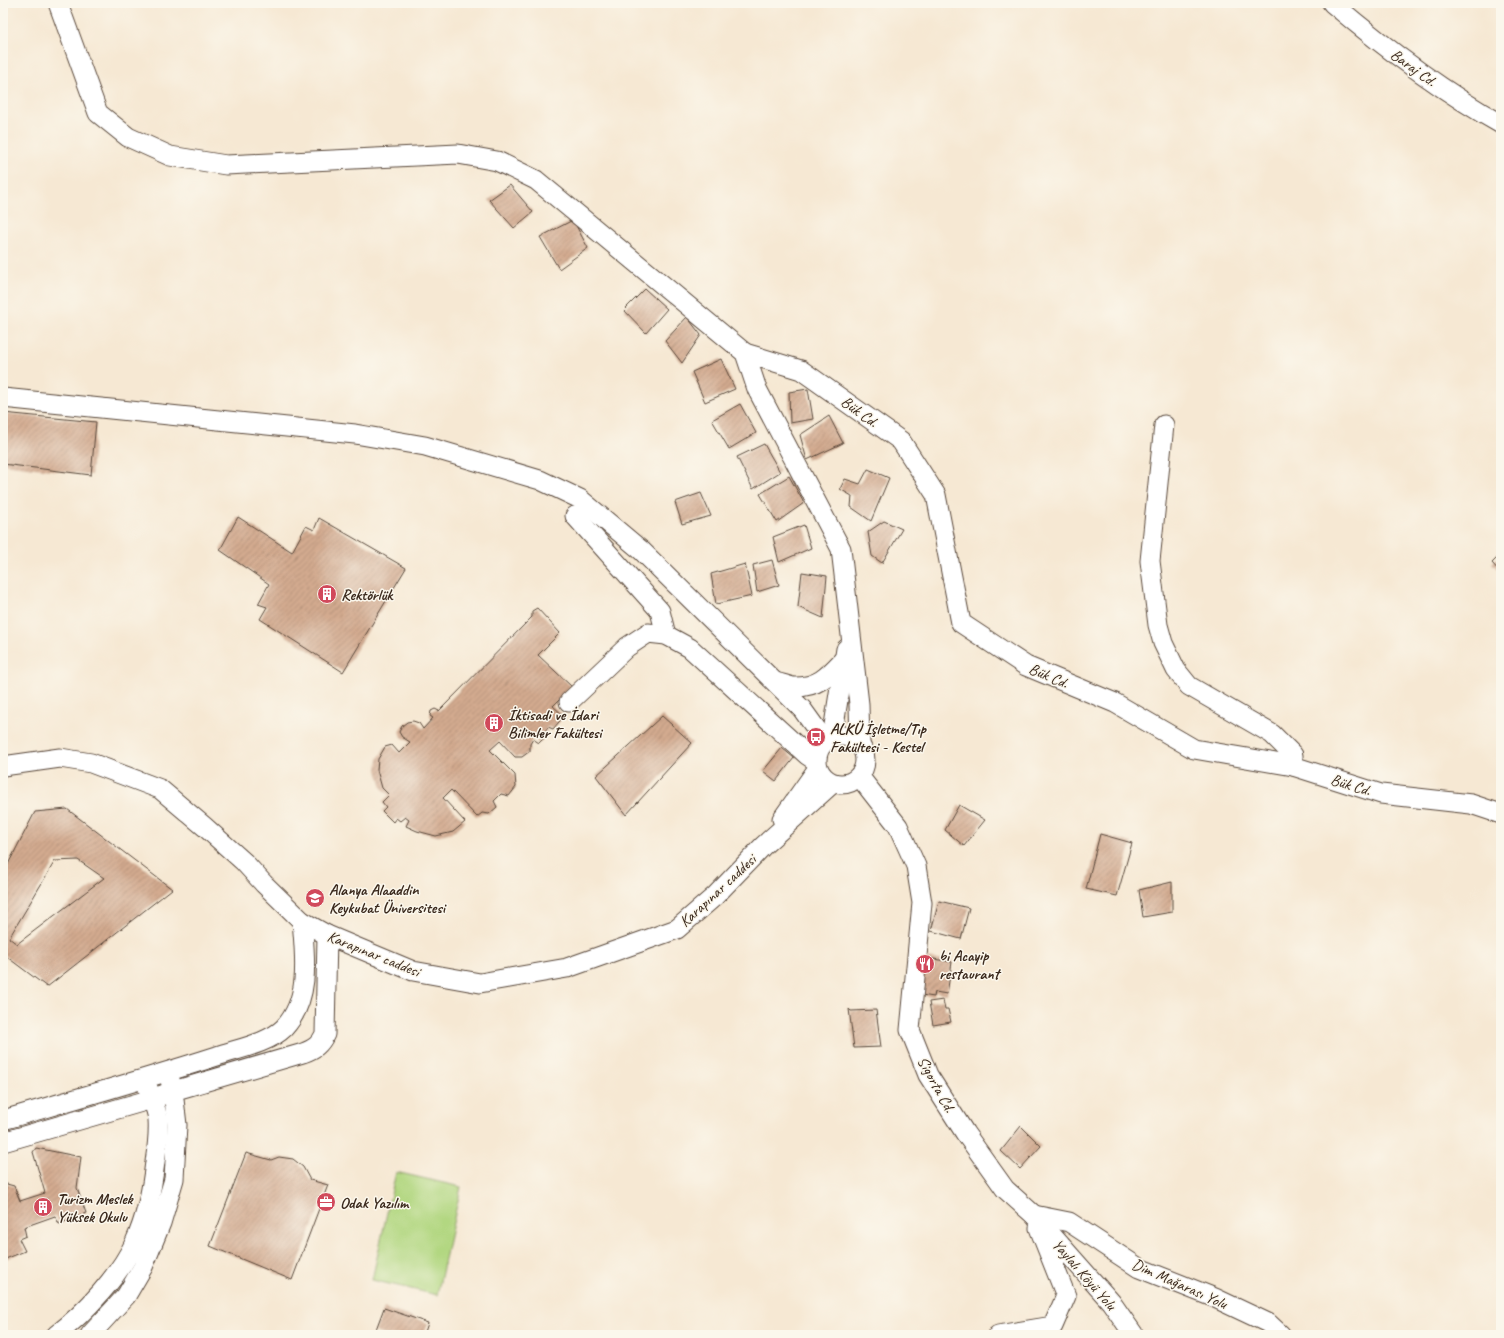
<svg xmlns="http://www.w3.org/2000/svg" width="1504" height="1338" viewBox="0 0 1504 1338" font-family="Caveat,sans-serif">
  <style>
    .green { fill: #b2d781; stroke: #768050 }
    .building { fill: url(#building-hatch); fill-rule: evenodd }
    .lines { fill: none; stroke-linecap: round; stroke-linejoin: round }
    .minor-casing { stroke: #574639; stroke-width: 21 }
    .minor { stroke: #fff; stroke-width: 19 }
    .labels { text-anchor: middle; stroke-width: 3; stroke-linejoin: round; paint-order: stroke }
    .street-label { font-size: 16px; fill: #3b2a1e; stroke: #fbf7ec }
    .poi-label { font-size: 16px; font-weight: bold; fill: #3b2a1e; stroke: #fbf7ec; text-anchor: start }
  </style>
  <defs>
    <pattern id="building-hatch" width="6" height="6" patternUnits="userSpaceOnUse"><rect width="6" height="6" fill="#d3aa8f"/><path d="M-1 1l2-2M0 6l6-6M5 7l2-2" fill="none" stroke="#ac8b74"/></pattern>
  </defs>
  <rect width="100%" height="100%" fill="#fbf7ec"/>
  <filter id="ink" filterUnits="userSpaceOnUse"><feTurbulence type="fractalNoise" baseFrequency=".025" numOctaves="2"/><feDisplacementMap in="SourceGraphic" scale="8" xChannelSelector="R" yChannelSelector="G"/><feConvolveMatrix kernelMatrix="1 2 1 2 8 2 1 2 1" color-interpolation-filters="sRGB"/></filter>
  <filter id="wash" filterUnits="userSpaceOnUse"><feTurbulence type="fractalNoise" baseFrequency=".012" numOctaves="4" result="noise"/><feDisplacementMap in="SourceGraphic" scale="16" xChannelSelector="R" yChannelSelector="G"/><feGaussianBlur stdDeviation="0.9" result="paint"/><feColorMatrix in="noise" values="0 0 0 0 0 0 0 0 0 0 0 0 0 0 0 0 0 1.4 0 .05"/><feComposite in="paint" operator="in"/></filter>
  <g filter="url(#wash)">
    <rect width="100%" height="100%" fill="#f6e8d3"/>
    <!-- green -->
    <path class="green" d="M396,1172L461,1187L437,1295L372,1280Z"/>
    <g id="blocks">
      <!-- building -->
      <g class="building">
        <path d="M510,185L533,212L514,228L489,200Z"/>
        <path d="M573,220L588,248L559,269L540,237Z"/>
        <path d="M645,289L667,309L646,333L624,310Z"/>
        <path d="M687,317L701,335L682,363L665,341Z"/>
        <path d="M721,359L735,389L705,402L692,372Z"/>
        <path d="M808,389L813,419L790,423L789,392Z"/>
        <path d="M740,404L756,433L729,449L712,420Z"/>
        <path d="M3,413L96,422L91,475L3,464Z"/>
        <path d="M829,416L843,443L807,460L800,435Z"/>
        <path d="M764,444L780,472L753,489L737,457Z"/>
        <path d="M868,469L889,478L871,521L851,507L852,496L840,489L845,479L860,484Z"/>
        <path d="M789,476L804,503L777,522L760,494Z"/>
        <path d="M701,493L711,516L682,524L675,502Z"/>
        <path d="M238,517L292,552L306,526L314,530L319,518L406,568L343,672L260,619L267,607L258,604L269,584L220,550Z"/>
        <path d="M884,521L902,529L882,563L872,556L868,532Z"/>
        <path d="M804,525L811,548L779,562L773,537Z"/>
        <path d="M1501,554V573L1492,563Z"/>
        <path d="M772,560L779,585L757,592L753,565Z"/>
        <path d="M745,564L752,596L716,604L711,574Z"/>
        <path d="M802,572L827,576L823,618L798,607Z"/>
        <path d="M537,608L560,633L538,655L572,687L553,706L564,716L553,729L548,727L546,730L547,735L539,743L533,739L530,744V751L522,757H515L500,741L490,750L515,775L516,787L509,796L501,794L494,801L497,807L489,814L482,813L477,817L451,790L443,798L465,822L453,832L436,836L417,831L406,826L409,820L405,817L400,821L396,818L393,822L382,811L386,807L382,802L389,795L382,788L377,770L378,759L385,747L392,745L399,753L410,742L402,737L399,732L402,726L407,722L413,721L419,723L423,729L433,718L430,716L431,711L435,709L439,711L532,617V611Z"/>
        <path d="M662,716L692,743L626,815L596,776Z"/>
        <path d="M782,748L794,758L776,781L763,771Z"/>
        <path d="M959,805L985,820L964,846L945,830Z"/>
        <path d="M67,809L172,889L47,987L3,954V874L35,812ZM78,860L104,878L17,944L9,938L55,861Z"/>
        <path d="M1100,834L1132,843L1117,896L1086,889Z"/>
        <path d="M1172,882V912L1143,917L1139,890Z"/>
        <path d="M939,901L969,908L961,939L931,931Z"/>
        <path d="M921,957L952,962L947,994L935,992L934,997L915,994Z"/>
        <path d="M943,1000L945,1009H948L951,1022L933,1025L929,1002Z"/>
        <path d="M849,1009L851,1011L876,1010L881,1047L854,1048Z"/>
        <path d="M1021,1126L1041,1146L1020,1169L1001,1151Z"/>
        <path d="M36,1148L81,1157L77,1188L86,1213L59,1224L55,1216L24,1227L26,1236L19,1239L25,1251L3,1260V1183L14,1186L20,1201L45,1193L33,1152Z"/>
        <path d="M246,1153L271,1160L279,1157L293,1159L303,1167L310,1180L328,1185L292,1280L210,1246Z"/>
        <path d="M384,1308L428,1323L424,1335H385L375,1332Z"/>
      </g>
    </g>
  </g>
  <g filter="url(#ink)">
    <use href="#blocks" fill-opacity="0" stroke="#574639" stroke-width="1"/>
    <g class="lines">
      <!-- minor casing -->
      <g class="minor-casing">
        <g id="minor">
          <path d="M58,3L98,113L128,137L170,156L226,165L458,154L497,161L536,180L745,353L757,389L841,549L859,704L860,746"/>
          <path d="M1332,3C1385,48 1440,90 1501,124"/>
          <path d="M745,353L801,370L901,441L936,495L961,623L1026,666L1115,703L1194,749L1293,766L1381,794L1471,804L1501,814"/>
          <path d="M3,398L355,434L425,446L540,480L580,499L642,551L802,709L825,741"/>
          <path d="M1164,425L1150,561L1158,625L1163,643L1176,670L1189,686L1272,734L1293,755V766"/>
          <path d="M575,516L660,611L666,635"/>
          <path d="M775,682C781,683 788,686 793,687C818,688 829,675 844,659"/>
          <path d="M569,702L627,647L648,633L666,635L690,648L807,755L816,761"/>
          <circle cx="841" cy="760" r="24"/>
          <path d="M832,738L846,649"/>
          <path d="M3,766L60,758L91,763L160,789L205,827L244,862L264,884L302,921L327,935L413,971L480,983L567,968L677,929L715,896L763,846L833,783"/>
          <path d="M859,776L898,826L916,866L922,903L910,1030L928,1075L965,1133L1005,1189L1034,1215L1111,1302L1134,1335"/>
          <path d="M782,819L818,768"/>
          <path d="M3,1120C75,1099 146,1079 217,1056C237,1049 269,1043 284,1028C311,999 305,956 302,921"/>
          <path d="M3,1142L152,1099L173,1091L303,1053C314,1049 320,1045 325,1034L327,935"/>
          <path d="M1034,1215L1069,1222L1139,1268L1215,1298L1268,1323L1281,1335"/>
          <path d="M56,1335C85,1313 120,1275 135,1242C146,1218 152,1189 155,1162C157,1149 159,1134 158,1120C157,1109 151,1098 148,1088"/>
          <path d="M90,1335L126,1296L143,1267L161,1223L174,1179L177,1125L173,1091L170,1080"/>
          <path d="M998,1335L1053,1326L1066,1296L1039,1228"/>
        </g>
      </g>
      <!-- minor -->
      <use href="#minor" class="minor"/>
    </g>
  </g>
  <!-- icons -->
  <defs>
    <g id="building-disc" transform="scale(1)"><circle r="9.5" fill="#d1495b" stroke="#fbf7ec"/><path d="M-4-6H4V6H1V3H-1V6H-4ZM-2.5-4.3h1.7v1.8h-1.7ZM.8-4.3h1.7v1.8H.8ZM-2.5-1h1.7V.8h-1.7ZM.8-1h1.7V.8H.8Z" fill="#fff"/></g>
    <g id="bus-disc" transform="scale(1)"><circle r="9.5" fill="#d1495b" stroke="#fbf7ec"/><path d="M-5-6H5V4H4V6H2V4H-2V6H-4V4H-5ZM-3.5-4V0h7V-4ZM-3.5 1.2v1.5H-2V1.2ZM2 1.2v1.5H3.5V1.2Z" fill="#fff"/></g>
    <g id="university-disc" transform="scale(1)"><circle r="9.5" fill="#d1495b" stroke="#fbf7ec"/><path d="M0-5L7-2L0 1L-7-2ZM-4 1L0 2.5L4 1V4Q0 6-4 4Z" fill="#fff"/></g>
    <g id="restaurant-disc" transform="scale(1)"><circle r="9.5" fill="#d1495b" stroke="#fbf7ec"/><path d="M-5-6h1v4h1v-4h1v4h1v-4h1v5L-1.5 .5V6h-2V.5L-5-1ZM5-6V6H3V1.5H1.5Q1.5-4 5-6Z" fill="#fff"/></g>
    <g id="office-disc" transform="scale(1)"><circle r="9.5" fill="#d1495b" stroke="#fbf7ec"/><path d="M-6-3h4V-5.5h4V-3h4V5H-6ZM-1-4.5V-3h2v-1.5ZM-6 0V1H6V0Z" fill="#fff"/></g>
  </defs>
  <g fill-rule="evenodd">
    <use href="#building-disc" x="327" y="594"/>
    <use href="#building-disc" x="494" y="723"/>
    <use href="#bus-disc" x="816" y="737"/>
    <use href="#university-disc" x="315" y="898"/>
    <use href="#restaurant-disc" x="925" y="964"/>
    <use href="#office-disc" x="326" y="1202"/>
    <use href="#building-disc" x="43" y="1207"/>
  </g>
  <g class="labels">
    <!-- street labels -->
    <g class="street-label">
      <text transform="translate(1414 67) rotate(36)" y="6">Baraj Cd.</text>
      <text transform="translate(860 411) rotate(36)" y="6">Bük Cd.</text>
      <text transform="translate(1049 675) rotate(23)" y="6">Bük Cd.</text>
      <text transform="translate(1351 784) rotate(17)" y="6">Bük Cd.</text>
      <text transform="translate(717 890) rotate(-43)" y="6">Karapınar caddesi</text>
      <text transform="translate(374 953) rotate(22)" y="6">Karapınar caddesi</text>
      <text transform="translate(937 1084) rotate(61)" y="6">Sigorta Cd.</text>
      <text transform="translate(1085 1274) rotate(49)" y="6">Yaylalı Köyü Yolu</text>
      <text transform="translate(1180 1283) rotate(24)" y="6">Dim Mağarası Yolu</text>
    </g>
    <!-- poi labels -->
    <g class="poi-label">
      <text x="341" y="600">Rektörlük</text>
      <text x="508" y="720">İktisadi ve İdari<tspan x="508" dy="18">Bilimler Fakültesi</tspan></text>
      <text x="830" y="734">ALKÜ İşletme/Tıp<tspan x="830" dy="18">Fakültesi - Kestel</tspan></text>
      <text x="329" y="895">Alanya Alaaddin<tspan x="329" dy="18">Keykubat Üniversitesi</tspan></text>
      <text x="939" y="961">bi Acayip<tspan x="939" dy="18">restaurant</tspan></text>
      <text x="57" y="1204">Turizm Meslek<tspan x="57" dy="18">Yüksek Okulu</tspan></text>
      <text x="340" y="1208">Odak Yazılım</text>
    </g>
  </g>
  <!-- margin -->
  <rect width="1504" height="1338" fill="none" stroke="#fbf7ec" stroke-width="16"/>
</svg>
